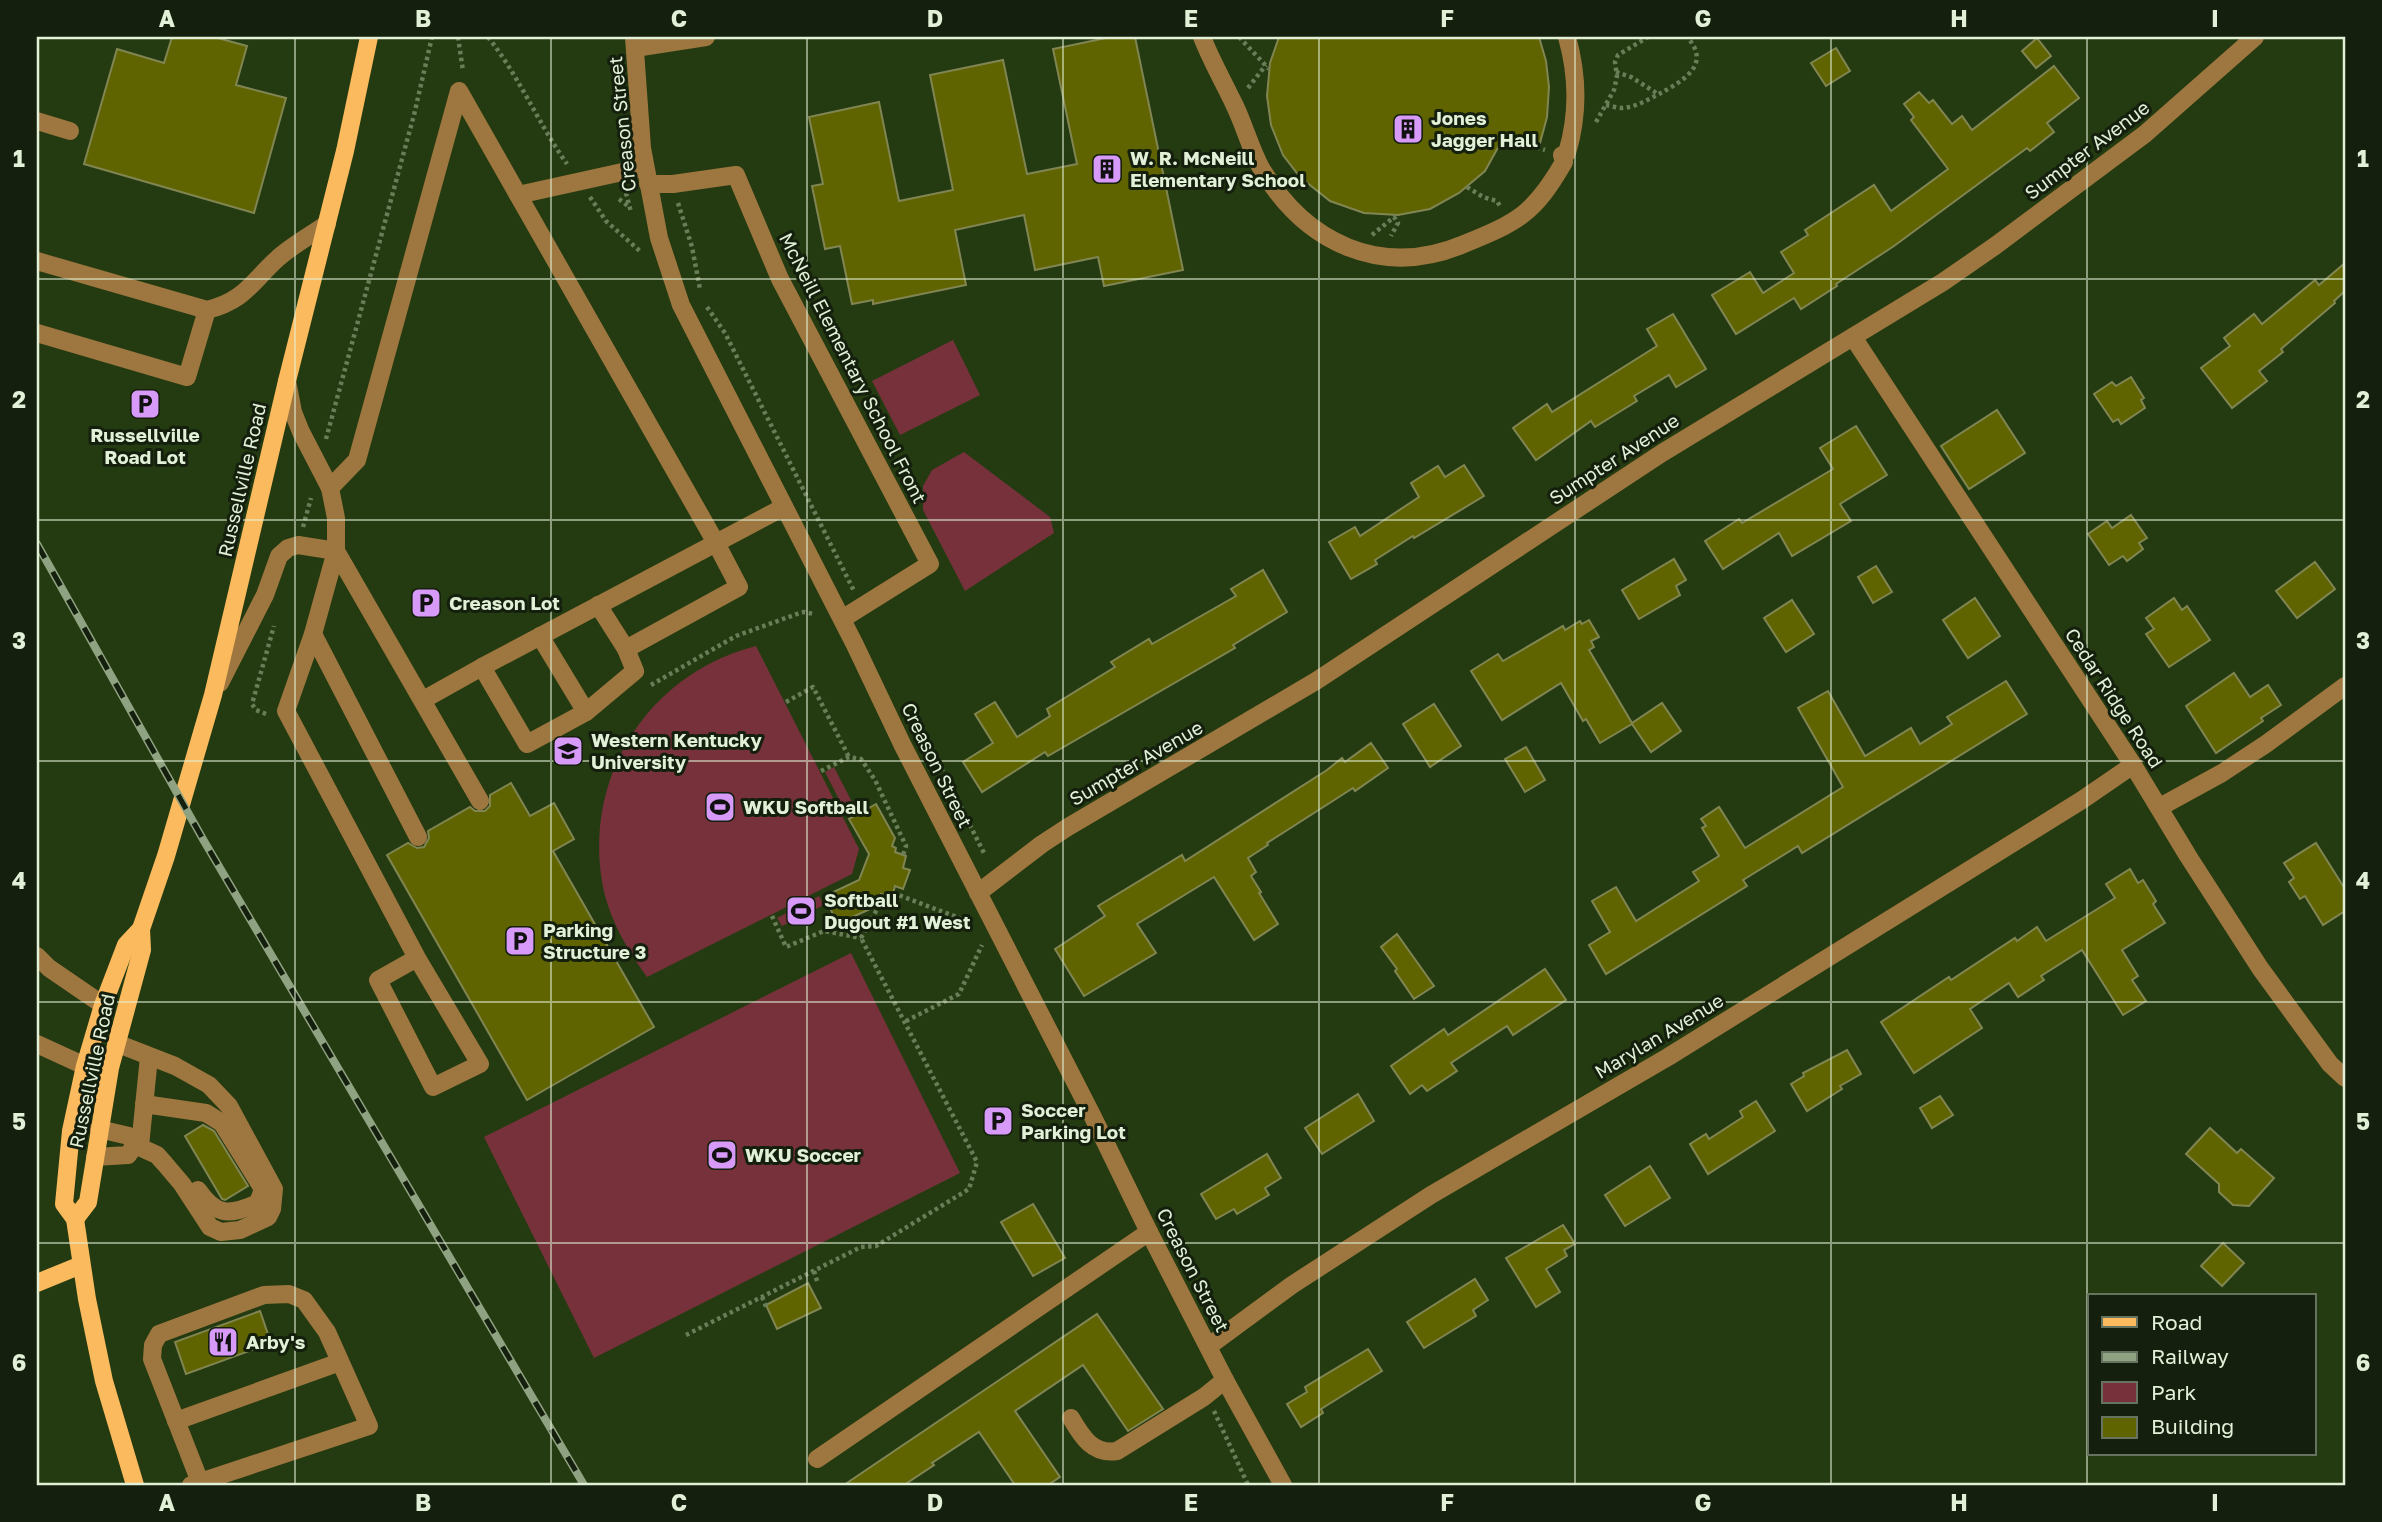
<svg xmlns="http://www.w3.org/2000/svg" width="2382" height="1522" viewBox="0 0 2382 1522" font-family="'Golos Text',sans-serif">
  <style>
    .green { fill: #76313b }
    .building { fill: #5f6401; stroke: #808552; stroke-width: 2 }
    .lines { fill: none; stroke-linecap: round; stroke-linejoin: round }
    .path { stroke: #697d59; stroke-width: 4.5; stroke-dasharray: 3.5 3.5; stroke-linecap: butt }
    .minor { stroke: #9e763f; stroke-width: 18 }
    .major { stroke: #fcba5e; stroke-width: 18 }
    .rail-casing { stroke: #8fa281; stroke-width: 8 }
    .rail { stroke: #141f0d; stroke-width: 5; stroke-dasharray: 16; stroke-linecap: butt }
    .grid { fill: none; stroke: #e1f0d7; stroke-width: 2; stroke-opacity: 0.55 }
    .labels { text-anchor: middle; stroke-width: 6; stroke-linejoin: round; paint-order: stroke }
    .poi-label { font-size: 19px; font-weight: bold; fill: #e1f0d7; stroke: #141f0d; text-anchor: start }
    .street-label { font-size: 19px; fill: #e1f0d7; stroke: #141f0d }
    .neatline { fill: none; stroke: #e1f0d7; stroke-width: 2.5 }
    .grid-label { font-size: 23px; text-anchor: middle; font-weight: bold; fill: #e1f0d7 }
  </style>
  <rect width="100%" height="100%" fill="#243b11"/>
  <!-- green -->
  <g class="green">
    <path d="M953,340L980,395L900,435L872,381Z"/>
    <path d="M964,452L1050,517L1054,533L965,591L923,510V486L932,470Z"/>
    <path d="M756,646L859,849L852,874L647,977C628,951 612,924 604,892C580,781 646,674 756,646Z"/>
    <path d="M834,767L855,808L846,813L825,772Z"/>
    <path d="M819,896L824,905L782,926L777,918Z"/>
    <path d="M851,953L960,1173L594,1358L484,1137Z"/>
  </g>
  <!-- building -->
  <g class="building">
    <path d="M172,37H214L247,46L236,85L286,98L254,213L84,164L117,49L164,63Z"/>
    <path d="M1111,37H1135L1183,270L1104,286L1098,257L1035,270L1024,215L955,230L966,285L873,304V300L852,304L840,246L825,249L812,186L823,184L809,117L879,102L899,201L953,190L930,75L1003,60L1027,174L1077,164L1053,49Z"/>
    <path d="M1279,37H1539L1546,61L1549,87L1547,117L1540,143L1506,133L1485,171L1459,193L1430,209L1398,215L1364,213L1330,201L1300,177L1283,155L1271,125L1267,96L1270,63Z"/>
    <path d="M2037,38L2051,56L2036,68L2022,51Z"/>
    <path d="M1836,48L1850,71L1826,86L1811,63Z"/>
    <path d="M2054,66L2079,98L2047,123L2054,132L2030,151L2027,148L1894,246L1836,284L1837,286L1801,309L1794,298L1736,334L1712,295L1750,272L1763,293L1794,273L1781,252L1808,235L1805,230L1874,185L1891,211L1948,169L1911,120L1914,117L1904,104L1919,92L1929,103L1933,100L1952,124L1962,116L1972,130Z"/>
    <path d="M2345,263V291L2334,301L2335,303L2281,349L2283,352L2259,371L2267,381L2232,408L2201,368L2230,346L2224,338L2254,314L2262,324L2315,280L2319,285Z"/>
    <path d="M1673,314L1706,369L1676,387L1669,375L1634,396L1637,401L1595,427L1591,421L1536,460L1513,428L1547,404L1552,412L1657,346L1647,329Z"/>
    <path d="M2131,377L2144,398L2141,400L2145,408L2121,424L2118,419L2113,422L2094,394L2112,382L2116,386Z"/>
    <path d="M1997,410L2025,453L1969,489L1941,446Z"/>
    <path d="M1856,426L1887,475L1840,504L1851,521L1792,556L1779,533L1723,569L1705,541L1739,519L1742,523L1833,469L1820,448Z"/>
    <path d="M1464,465L1484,496L1414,538L1413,536L1375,560L1377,564L1351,579L1329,542L1355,527L1360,536L1419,497L1411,483L1438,466L1445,477Z"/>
    <path d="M2131,515L2147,538L2139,543L2143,549L2127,561L2123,556L2109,565L2088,534L2107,521L2112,528Z"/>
    <path d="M1674,559L1686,580L1676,586L1680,595L1639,619L1622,590Z"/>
    <path d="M2315,562L2335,589L2297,618L2276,591Z"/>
    <path d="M1876,566L1892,592L1873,603L1858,577Z"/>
    <path d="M1263,570L1287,612L1233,645L1235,648L1048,756L1045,752L982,792L963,762L993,743L975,714L995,702L1017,737L1050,716L1047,709L1115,667L1111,662L1149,639L1152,644L1236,596L1231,589Z"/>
    <path d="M1975,598L2000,636L1968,658L1943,620Z"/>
    <path d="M2174,598L2182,610L2187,606L2210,640L2169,667L2146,634L2154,629L2146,618Z"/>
    <path d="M1792,600L1814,634L1786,652L1764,618Z"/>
    <path d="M1589,620L1599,637L1591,641L1594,647L1589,650L1632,723L1662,703L1681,731L1651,752L1632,724L1600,743L1586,719L1583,721L1561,683L1502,720L1471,671L1498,654L1503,661L1563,626L1565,630L1580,621L1582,624Z"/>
    <path d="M2234,673L2250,697L2268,685L2281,705L2261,718L2263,721L2216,753L2186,706Z"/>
    <path d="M2006,681L2027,714L1802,853L1798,846L1743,880L1747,886L1606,974L1589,945L1610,932L1592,901L1616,887L1636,921L1699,881L1693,872L1719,856L1702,828L1706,826L1701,819L1719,807L1745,848L1843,787L1798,708L1828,691L1865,756L1911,728L1920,744L1952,724L1947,717Z"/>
    <path d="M1434,704L1461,746L1430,767L1403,724Z"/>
    <path d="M1371,743L1388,768L1355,791L1353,788L1267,843L1268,845L1248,858L1256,872L1251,876L1261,892L1259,893L1278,924L1254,940L1214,877L1137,924L1156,953L1084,996L1055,949L1105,916L1098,906L1182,855L1185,861L1327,770L1342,758L1345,762Z"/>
    <path d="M1526,747L1545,780L1525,792L1505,759Z"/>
    <path d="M511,783L530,816L554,803L574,839L553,851L654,1027L527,1100L387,855L408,843L417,848L424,847L429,838L428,831L470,807L475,811H485L490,806V795Z"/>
    <path d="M876,804L895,838L892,846L896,848L895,852L906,856L903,868L910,870L903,889L895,886L892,897L881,894L877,906L837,924L825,896L859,880L869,854L849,819Z"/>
    <path d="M2316,843L2345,889V911L2323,925L2305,896L2300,899L2289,882L2294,878L2284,863Z"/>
    <path d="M2130,869L2138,883L2143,880L2156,901L2153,904L2165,923L2122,950L2138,976L2132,980L2146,1001L2123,1015L2082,950L2041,976L2044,980L2018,997L2009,983L1970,1009L1982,1028L1914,1073L1881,1022L1949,977L1951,980L2015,938L2017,941L2037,927L2046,941L2115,898L2106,884Z"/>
    <path d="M1397,934L1434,986L1414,999L1395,971L1397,969L1381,947Z"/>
    <path d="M1545,969L1566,1000L1513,1035L1507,1026L1451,1063L1457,1071L1427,1091L1422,1085L1410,1094L1391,1066L1444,1029L1448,1035Z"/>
    <path d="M1847,1050L1861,1074L1840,1086L1842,1089L1807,1111L1791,1084L1804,1076L1803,1073Z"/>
    <path d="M1358,1094L1374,1121L1322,1154L1305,1128Z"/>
    <path d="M1940,1096L1953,1115L1932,1128L1920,1108Z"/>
    <path d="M1756,1101L1775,1131L1708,1174L1690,1144L1706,1134L1709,1139L1743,1117L1740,1111Z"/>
    <path d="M203,1125L214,1131L248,1186L225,1200L222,1199L185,1136Z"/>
    <path d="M2210,1128L2237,1153L2241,1149L2274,1178L2249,1206L2233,1205L2219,1192V1184L2186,1154Z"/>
    <path d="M1267,1154L1281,1178L1265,1188L1269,1195L1237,1214L1234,1209L1216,1219L1201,1194Z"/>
    <path d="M1650,1166L1670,1198L1625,1226L1605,1195Z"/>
    <path d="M1033,1204L1065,1258L1033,1276L1001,1222Z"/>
    <path d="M1563,1225L1575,1244L1564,1250L1567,1256L1546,1269L1560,1292L1536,1307L1506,1258Z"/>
    <path d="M2223,1243L2244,1263L2222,1286L2201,1266Z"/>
    <path d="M1475,1279L1488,1300L1473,1310L1476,1316L1424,1348L1407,1322Z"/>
    <path d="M808,1283L821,1308L777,1329L766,1305Z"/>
    <path d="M260,1311L271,1343L186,1374L175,1342Z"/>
    <path d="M1097,1314L1163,1409L1128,1431L1083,1365L1015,1411L1060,1477L1048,1485H1015L979,1432L932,1463L934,1465L904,1485H844Z"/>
    <path d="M1368,1349L1382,1371L1321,1409L1323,1413L1301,1427L1287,1404L1307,1392L1305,1387Z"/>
  </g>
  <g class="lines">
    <!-- path -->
    <g class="path">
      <path d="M458,37L463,71"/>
      <path d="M488,37C519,76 538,123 567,164"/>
      <path d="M1239,37L1269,69"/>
      <path d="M1616,72L1631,77L1658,94"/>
      <path d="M1248,88L1266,65"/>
      <path d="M1606,105C1611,106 1617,108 1623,108C1636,107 1647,100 1659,94C1681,82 1713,65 1687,37"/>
      <path d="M1596,122L1614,90L1617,76L1615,62L1618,55L1648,37"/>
      <path d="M1503,137L1545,150"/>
      <path d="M1467,187L1483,197L1497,201L1501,208"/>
      <path d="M626,193L631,212"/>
      <path d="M590,197L606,221L641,252"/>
      <path d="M619,199L628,206"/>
      <path d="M678,203L692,247L700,289"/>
      <path d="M1372,235L1394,217L1398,223L1391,236"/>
      <path d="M707,307L725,333L854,591"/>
      <path d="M326,439L414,115L432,37"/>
      <path d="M303,527L311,498"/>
      <path d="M651,685L736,636L797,614L804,612L814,614"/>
      <path d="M786,702L813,687L849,757"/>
      <path d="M913,712L985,855"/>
      <path d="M266,714L256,710L252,704L274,626"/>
      <path d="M821,771L849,757L861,759L875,780L906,846L903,855"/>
      <path d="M893,893L970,922"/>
      <path d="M772,916L786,947L824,931L861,938"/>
      <path d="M861,938L885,895"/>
      <path d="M906,1021L959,994L982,945"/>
      <path d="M814,1271L818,1284"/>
      <path d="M762,1297L767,1309"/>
      <path d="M686,1335L861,1247L876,1246L969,1189L977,1162L861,938"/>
      <path d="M1214,1411L1248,1485"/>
    </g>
    <!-- minor -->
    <g class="minor">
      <path d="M634,37L642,148L659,238L681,305L855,645L903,746L1093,1117L1149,1232L1225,1380L1283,1485"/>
      <path d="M1202,37C1211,60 1223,81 1234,104C1244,124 1250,148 1261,168C1305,243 1381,279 1464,244C1518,222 1534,214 1564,162L1562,155L1567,153C1579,113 1578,76 1567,37"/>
      <path d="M635,48L706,37"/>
      <path d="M37,121L70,131"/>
      <path d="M648,184H673L736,175L780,279L930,564L842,619"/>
      <path d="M518,195L645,167"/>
      <path d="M37,261L207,310C244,301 251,283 277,259C291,246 311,235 327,224"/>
      <path d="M37,333L187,377L207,310"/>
      <path d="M1853,337L2133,765L2188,856L2260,968L2330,1064L2345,1078"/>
      <path d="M287,381L293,412L301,432L330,488L336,518V551L313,634L286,711L417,958L480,1064L433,1087L378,980L417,958"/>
      <path d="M330,488L357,460L459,91L716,543L739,587L626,649"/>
      <path d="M313,634L418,837"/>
      <path d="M540,636L586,712"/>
      <path d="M482,667L527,744L586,712L635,671L626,649L598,605"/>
      <path d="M220,683L265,595L279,556L288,548L298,545L336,551L480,801"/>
      <path d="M423,700L482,667L784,507"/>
      <path d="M2160,807L2222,773L2266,744L2345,686"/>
      <path d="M978,893L1042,844L1068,827L1316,681L1662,453L1943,282L1995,246L2145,134L2255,37"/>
      <path d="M37,956L49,968L103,1005"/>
      <path d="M37,1044L85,1066"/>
      <path d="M144,1104L206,1113L222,1123L263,1189L258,1203C229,1216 216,1216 198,1190"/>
      <path d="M99,1129L129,1136L135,1145L157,1155L165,1164L182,1184L210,1227L221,1232L240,1230L268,1217L272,1209L274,1189L229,1106L209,1085L175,1066L116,1043"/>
      <path d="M140,1146L149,1057"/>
      <path d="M95,1157L128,1155L135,1145"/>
      <path d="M1209,1346L1292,1285L1431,1195L1668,1057L2082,800L2133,765"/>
      <path d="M1071,1418C1082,1437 1093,1455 1117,1451L1204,1397L1225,1380"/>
      <path d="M176,1421L340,1362"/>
      <path d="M817,1459L1149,1232"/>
      <path d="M191,1485L369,1426L327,1332L304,1300L289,1294L264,1295L159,1334L153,1345L152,1359L200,1482"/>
    </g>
    <!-- major -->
    <g class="major">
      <path d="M75,1219L88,1202L110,1068L142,950L141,929L166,856L213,695L287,381L345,151L369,37"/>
      <path d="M37,1283L81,1265"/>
      <path d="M135,1485L104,1381L87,1299L75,1219L64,1204L71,1131L85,1066L103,1005L126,945L141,929"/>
    </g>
    <!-- rail casing -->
    <g class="rail-casing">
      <path id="rail" d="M37,544L204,841L584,1485"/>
    </g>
    <!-- rail -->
    <use href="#rail" class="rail"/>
  </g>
  <!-- grid -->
  <path class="grid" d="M295,37V1485M551,37V1485M807,37V1485M1063,37V1485M1319,37V1485M1575,37V1485M1831,37V1485M2087,37V1485M37,279H2345M37,520H2345M37,761H2345M37,1002H2345M37,1243H2345"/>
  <!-- icons -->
  <defs>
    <g id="building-square" transform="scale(1.575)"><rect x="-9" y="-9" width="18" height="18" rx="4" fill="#d89af8" stroke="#141f0d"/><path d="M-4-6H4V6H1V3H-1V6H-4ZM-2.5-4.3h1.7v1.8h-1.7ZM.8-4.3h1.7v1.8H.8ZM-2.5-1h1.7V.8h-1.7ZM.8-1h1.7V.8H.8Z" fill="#111"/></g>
    <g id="parking-square" transform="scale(1.575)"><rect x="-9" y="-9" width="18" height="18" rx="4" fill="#d89af8" stroke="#141f0d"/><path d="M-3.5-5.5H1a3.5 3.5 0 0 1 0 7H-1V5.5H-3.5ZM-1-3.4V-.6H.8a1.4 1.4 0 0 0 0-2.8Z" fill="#111"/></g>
    <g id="university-square" transform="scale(1.575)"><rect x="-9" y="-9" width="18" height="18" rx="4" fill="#d89af8" stroke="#141f0d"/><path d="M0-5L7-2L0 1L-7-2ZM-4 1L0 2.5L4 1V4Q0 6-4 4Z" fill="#111"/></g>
    <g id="stadium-square" transform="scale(1.575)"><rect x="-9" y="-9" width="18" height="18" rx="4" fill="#d89af8" stroke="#141f0d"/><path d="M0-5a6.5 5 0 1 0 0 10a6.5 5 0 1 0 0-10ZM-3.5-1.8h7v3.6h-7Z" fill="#111"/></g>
    <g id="restaurant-square" transform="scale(1.575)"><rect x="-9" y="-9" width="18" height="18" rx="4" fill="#d89af8" stroke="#141f0d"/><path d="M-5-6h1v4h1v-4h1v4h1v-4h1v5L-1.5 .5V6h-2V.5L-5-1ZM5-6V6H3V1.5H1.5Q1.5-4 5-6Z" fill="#111"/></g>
  </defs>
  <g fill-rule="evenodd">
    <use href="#building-square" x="1408" y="129"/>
    <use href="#building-square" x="1107" y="169"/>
    <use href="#parking-square" x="145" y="404"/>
    <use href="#parking-square" x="426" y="603"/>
    <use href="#university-square" x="568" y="751"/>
    <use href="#stadium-square" x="720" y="807"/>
    <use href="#stadium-square" x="801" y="911"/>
    <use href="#parking-square" x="520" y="941"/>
    <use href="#parking-square" x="998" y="1121"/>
    <use href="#stadium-square" x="722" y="1155"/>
    <use href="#restaurant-square" x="223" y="1342"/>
  </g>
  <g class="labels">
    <!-- poi labels -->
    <g class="poi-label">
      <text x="1431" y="125">Jones<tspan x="1431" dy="22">Jagger Hall</tspan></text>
      <text x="1130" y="165">W. R. McNeill<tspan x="1130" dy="22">Elementary School</tspan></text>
      <text x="145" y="442" text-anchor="middle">Russellville<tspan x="145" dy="22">Road Lot</tspan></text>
      <text x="449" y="610">Creason Lot</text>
      <text x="591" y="747">Western Kentucky<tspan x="591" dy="22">University</tspan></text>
      <text x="743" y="814">WKU Softball</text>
      <text x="824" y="907">Softball<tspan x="824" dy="22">Dugout #1 West</tspan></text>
      <text x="543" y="937">Parking<tspan x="543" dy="22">Structure 3</tspan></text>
      <text x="1021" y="1117">Soccer<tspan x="1021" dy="22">Parking Lot</tspan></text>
      <text x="745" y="1162">WKU Soccer</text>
      <text x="246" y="1349">Arby's</text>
    </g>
    <!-- street labels -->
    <g class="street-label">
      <text transform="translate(622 124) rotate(-96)" y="7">Creason Street</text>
      <text transform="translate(2087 150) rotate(-37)" y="7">Sumpter Avenue</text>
      <text transform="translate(853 368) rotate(63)" y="7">McNeill Elementary School Front</text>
      <text transform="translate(1614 459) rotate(-33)" y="7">Sumpter Avenue</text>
      <text transform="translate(242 480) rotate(-77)" y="7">Russellville Road</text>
      <text transform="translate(2114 698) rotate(57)" y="7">Cedar Ridge Road</text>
      <text transform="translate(1136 763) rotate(-30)" y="7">Sumpter Avenue</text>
      <text transform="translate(937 765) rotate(64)" y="7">Creason Street</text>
      <text transform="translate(1659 1036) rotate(-31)" y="7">Marylan Avenue</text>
      <text transform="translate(92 1071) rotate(-78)" y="7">Russellville Road</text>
      <text transform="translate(1193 1270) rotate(63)" y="7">Creason Street</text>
    </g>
  </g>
  <!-- border -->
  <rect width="2382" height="1522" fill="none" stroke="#141f0d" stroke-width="77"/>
  <!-- legend -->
  <rect x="2088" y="1294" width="228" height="161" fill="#141f0d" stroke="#66735e" stroke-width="2"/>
  <rect x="2102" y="1317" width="35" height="10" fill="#fcba5e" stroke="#66735e" stroke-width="2"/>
  <text x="2151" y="1330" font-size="21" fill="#e1f0d7">Road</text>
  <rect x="2102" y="1352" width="35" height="10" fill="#8fa281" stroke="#66735e" stroke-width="2"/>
  <text x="2151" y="1364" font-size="21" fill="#e1f0d7">Railway</text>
  <rect x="2102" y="1382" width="35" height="21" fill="#76313b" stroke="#66735e" stroke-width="2"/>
  <text x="2151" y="1400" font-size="21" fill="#e1f0d7">Park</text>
  <rect x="2102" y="1417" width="35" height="21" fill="#5f6401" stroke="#66735e" stroke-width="2"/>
  <text x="2151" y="1434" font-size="21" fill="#e1f0d7">Building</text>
  <rect x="38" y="38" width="2306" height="1446" class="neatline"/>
  <g class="grid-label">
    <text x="167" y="27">A</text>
    <text x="423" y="27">B</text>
    <text x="679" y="27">C</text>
    <text x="935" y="27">D</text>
    <text x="1191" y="27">E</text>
    <text x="1447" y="27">F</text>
    <text x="1703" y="27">G</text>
    <text x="1959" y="27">H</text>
    <text x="2215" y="27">I</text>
    <text x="19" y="167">1</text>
    <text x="2363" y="167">1</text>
    <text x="19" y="408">2</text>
    <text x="2363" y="408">2</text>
    <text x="19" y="649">3</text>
    <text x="2363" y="649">3</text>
    <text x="19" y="889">4</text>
    <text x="2363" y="889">4</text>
    <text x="19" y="1130">5</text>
    <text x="2363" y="1130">5</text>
    <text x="19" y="1371">6</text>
    <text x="2363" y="1371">6</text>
    <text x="167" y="1511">A</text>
    <text x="423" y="1511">B</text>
    <text x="679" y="1511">C</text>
    <text x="935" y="1511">D</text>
    <text x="1191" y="1511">E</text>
    <text x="1447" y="1511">F</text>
    <text x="1703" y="1511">G</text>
    <text x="1959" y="1511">H</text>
    <text x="2215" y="1511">I</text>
  </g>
</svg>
